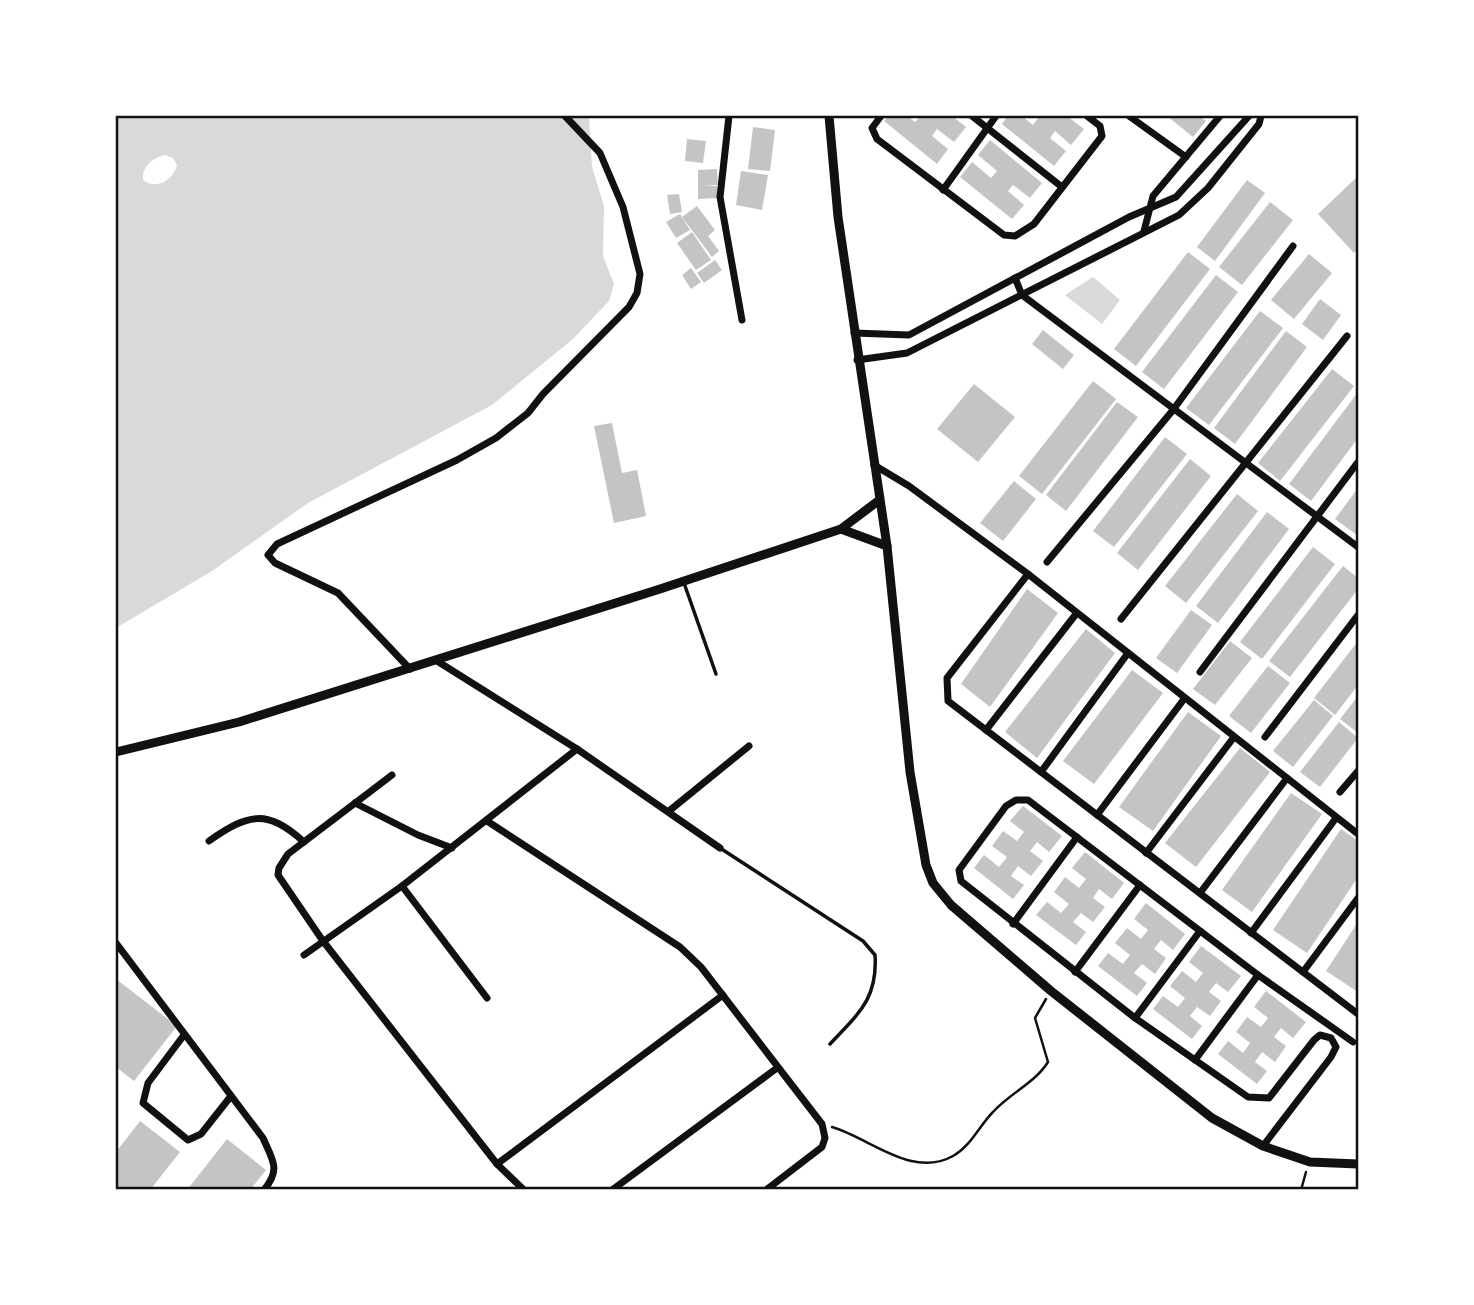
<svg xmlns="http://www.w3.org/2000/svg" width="1474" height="1305" viewBox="0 0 1474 1305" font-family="'Times New Roman',serif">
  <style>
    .water { fill: #d9d9d9; fill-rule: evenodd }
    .building { fill: #c4c4c4 }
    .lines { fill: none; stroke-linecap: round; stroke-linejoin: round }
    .path { stroke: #111; stroke-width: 2.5 }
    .service { stroke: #111; stroke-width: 3.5 }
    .minor { stroke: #111; stroke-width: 7 }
    .tertiary { stroke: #111; stroke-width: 9 }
    .neatline { fill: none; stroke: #111; stroke-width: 2.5 }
  </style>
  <rect width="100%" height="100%" fill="#fff"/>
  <!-- water -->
  <g class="water">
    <path d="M116,116H589L592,167L604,206L603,256L614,284L609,301L573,339L492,405L308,503L212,571L116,628ZM165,155L173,158L177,165C173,181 156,190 143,180C142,166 153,158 165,155Z"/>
    <path d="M1093,277L1120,300L1102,324L1065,295Z"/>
  </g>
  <!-- building -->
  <g class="building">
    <path d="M889,116H907L915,122L921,116H952L966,127L954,142L937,129L932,136L948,149L937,164L884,121Z"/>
    <path d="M1008,116H1022L1033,125L1039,117L1036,116H1067L1084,129L1071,145L1055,131L1050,138L1066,151L1054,166L1002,124Z"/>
    <path d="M1167,116H1199L1206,121L1193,137Z"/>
    <path d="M753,127L775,130L770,171L748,169Z"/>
    <path d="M687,139L706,141L703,163L685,161Z"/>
    <path d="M990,140L1042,183L1030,198L1013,185L1008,191L1024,205L1012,219L960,177L972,162L991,178L997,171L978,155Z"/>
    <path d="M717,169L718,185L703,186H717L718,198L698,199V170Z"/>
    <path d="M741,171L768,175L762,210L736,205Z"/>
    <path d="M1356,178L1358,249L1354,253L1318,214Z"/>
    <path d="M1247,180L1265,193L1215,261L1197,247Z"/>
    <path d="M679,194L682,212L670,214L667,195Z"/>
    <path d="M1270,202L1293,220L1242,285L1219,267Z"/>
    <path d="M697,206L715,230L708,236L719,251L712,257L682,217Z"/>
    <path d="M680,214L690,230L676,238L666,222Z"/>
    <path d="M692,232L711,260L696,270L677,243Z"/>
    <path d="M1188,252L1210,269L1136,366L1114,349Z"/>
    <path d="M1309,254L1332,273L1294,319L1271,300Z"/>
    <path d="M715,260L722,270L704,283L697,273Z"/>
    <path d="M691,268L701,282L691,289L682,275Z"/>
    <path d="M1216,275L1238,292L1164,389L1142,372Z"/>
    <path d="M1320,299L1341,315L1323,340L1302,324Z"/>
    <path d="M1260,311L1283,328L1209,425L1186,408Z"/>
    <path d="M1043,330L1074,355L1063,369L1032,344Z"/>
    <path d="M1286,331L1307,347L1235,444L1214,428Z"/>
    <path d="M1332,369L1354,386L1280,481L1258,463Z"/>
    <path d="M1093,381L1116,399L1042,494L1019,476Z"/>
    <path d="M974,384L1015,417L978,462L937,429Z"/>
    <path d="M1358,392V438L1311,501L1289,484Z"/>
    <path d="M1117,402L1138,417L1066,511L1046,495Z"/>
    <path d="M612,423L622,473L637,470L646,516L614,523L594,426Z"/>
    <path d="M1165,437L1187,454L1114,547L1093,531Z"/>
    <path d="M1190,459L1211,476L1138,570L1117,553Z"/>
    <path d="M1014,481L1036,499L1003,541L980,523Z"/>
    <path d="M1358,488V536L1335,519Z"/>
    <path d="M1237,494L1258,511L1186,603L1165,586Z"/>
    <path d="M1267,512L1289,529L1218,623L1196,606Z"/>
    <path d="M1313,547L1335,564L1262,659L1240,642Z"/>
    <path d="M1343,566L1358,578V589L1290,677L1269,661Z"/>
    <path d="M1027,589L1058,613L990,707L961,684Z"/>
    <path d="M1191,610L1212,625L1177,673L1156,658Z"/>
    <path d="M1086,629L1115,653L1037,758L1005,732Z"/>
    <path d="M1230,641L1252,658L1215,705L1193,689Z"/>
    <path d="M1358,641V685L1335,715L1314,698Z"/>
    <path d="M1268,666L1290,683L1251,733L1229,716Z"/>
    <path d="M1132,670L1163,693L1094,784L1063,761Z"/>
    <path d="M1358,696V733L1340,719Z"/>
    <path d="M1314,700L1333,716L1293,767L1273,751Z"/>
    <path d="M1188,712L1221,736L1153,831L1119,807Z"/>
    <path d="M1339,722L1358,738L1320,787L1300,772Z"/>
    <path d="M1240,748L1270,772L1196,867L1165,843Z"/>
    <path d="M1291,793L1322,814L1252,912L1222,890Z"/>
    <path d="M1023,806L1062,836L1049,852L1037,842L1030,851L1043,861L1031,876L1018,866L1011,876L1024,885L1013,899L974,868L984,855L999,867L1007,857L992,846L1003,831L1017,841L1024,832L1010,821Z"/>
    <path d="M1341,829L1358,841V877L1307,953L1273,930Z"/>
    <path d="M1085,852L1124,883L1112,899L1099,889L1093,898L1105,907L1093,922L1081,913L1073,922L1086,932L1076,945L1036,915L1047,902L1061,913L1069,904L1054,892L1065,877L1079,888L1086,879L1072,868Z"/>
    <path d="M1146,903L1185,934L1173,950L1161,940L1154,949L1166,958L1155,974L1142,964L1134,973L1147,983L1137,996L1098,966L1108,953L1123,964L1130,955L1115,943L1127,928L1141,939L1148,930L1134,919Z"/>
    <path d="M1358,922V992L1326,971Z"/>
    <path d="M1201,946L1241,976L1228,992L1216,983L1209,992L1221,1001L1210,1016L1197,1007L1190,1016L1202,1026L1192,1039L1153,1009L1163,996L1178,1007L1185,998L1170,986L1182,971L1196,982L1203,973L1189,962Z"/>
    <path d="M116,979L177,1026L134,1081L116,1067Z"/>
    <path d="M1266,991L1306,1022L1293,1038L1281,1028L1274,1037L1286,1046L1275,1062L1262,1052L1255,1062L1267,1071L1257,1084L1218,1054L1228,1041L1243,1053L1250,1043L1236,1032L1247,1017L1261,1027L1268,1018L1254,1007Z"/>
    <path d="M140,1121L180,1152L150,1190H116V1152Z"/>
    <path d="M227,1139L266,1170L250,1190H187Z"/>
  </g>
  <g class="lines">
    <!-- path -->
    <g class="path">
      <path d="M832,1127C870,1138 912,1179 953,1156C971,1146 979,1126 993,1112C1010,1093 1035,1083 1048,1062L1035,1018L1046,999"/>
      <path d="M1301,1190L1306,1172"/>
    </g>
    <!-- service -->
    <g class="service">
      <path d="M684,583L716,674"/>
      <path d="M720,848L863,941L875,955C878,999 858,1014 830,1044"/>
    </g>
    <!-- minor -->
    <g class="minor">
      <path d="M729,116L720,197L742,320"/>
      <path d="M881,116L872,128L877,139L1004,235L1015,236L1034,224L1102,136L1100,126L1087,116"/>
      <path d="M972,116L1062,187"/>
      <path d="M1129,116L1186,157"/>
      <path d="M943,190L996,116"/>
      <path d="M1144,231L1153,196L1220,116"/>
      <path d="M1015,278L1022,295L1358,547"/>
      <path d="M854,333L909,335L1129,217L1176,197L1249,116"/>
      <path d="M857,360L907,353L1179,215L1208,188L1259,124L1261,116"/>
      <path d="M874,465L909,486L1028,574L1358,834"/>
      <path d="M1047,562L1173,410L1293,246"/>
      <path d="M1028,574L947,678L948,701L1358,1014"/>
      <path d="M1121,619L1347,336"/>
      <path d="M437,661L577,749L720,848"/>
      <path d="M410,669L338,593L275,563L268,555L277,544L457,460L496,438L528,413L543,394L629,307L637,293L640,274L623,207L600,153L565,116"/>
      <path d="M1200,672L1358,462"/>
      <path d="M986,730L1076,614"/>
      <path d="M1265,737L1358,615"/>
      <path d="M1041,772L1128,653"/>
      <path d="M392,775L288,854L279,868L278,875L323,941L497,1164L524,1190"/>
      <path d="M1340,792L1358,771"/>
      <path d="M355,803L418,835L452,848"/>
      <path d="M669,811L749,746"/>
      <path d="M1097,815L1184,699"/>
      <path d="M487,821L680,947L701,967L822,1124L825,1138L822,1147L766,1190"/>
      <path d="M209,841C249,813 267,809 304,842"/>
      <path d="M1146,853L1234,737"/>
      <path d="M402,886L487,998"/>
      <path d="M1200,893L1287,778"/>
      <path d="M1013,924L1077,837"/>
      <path d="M1251,933L1336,818"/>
      <path d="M116,943L263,1138C273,1161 281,1169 264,1190"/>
      <path d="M304,955L402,886L577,749"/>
      <path d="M1075,972L1140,885"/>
      <path d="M1303,972L1358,898"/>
      <path d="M1135,1018L1200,931"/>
      <path d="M184,1035L148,1083L143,1103L188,1140L201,1134L231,1096"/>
      <path d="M1195,1060L1258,975"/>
      <path d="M1263,1146L1331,1057L1336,1047L1331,1038L1320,1035L1314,1040L1269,1098L1248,1097L1135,1018L961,881L959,870L1006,806L1016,800H1028L1258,975L1353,1042"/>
      <path d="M497,1164L723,995"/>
      <path d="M612,1190L777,1068"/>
    </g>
    <!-- tertiary -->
    <g class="tertiary">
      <path d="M829,116L838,217L887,546L910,772L926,865L933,883L951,905L1051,991L1212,1118L1263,1146L1310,1162L1358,1164"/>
      <path d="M841,529L887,546"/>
      <path d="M116,752L239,722L660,589L841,529L878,501"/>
    </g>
  </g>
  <!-- border -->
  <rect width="1474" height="1305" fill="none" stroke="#ffffff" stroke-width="234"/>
  <rect x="117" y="117" width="1240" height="1071" class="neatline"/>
</svg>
